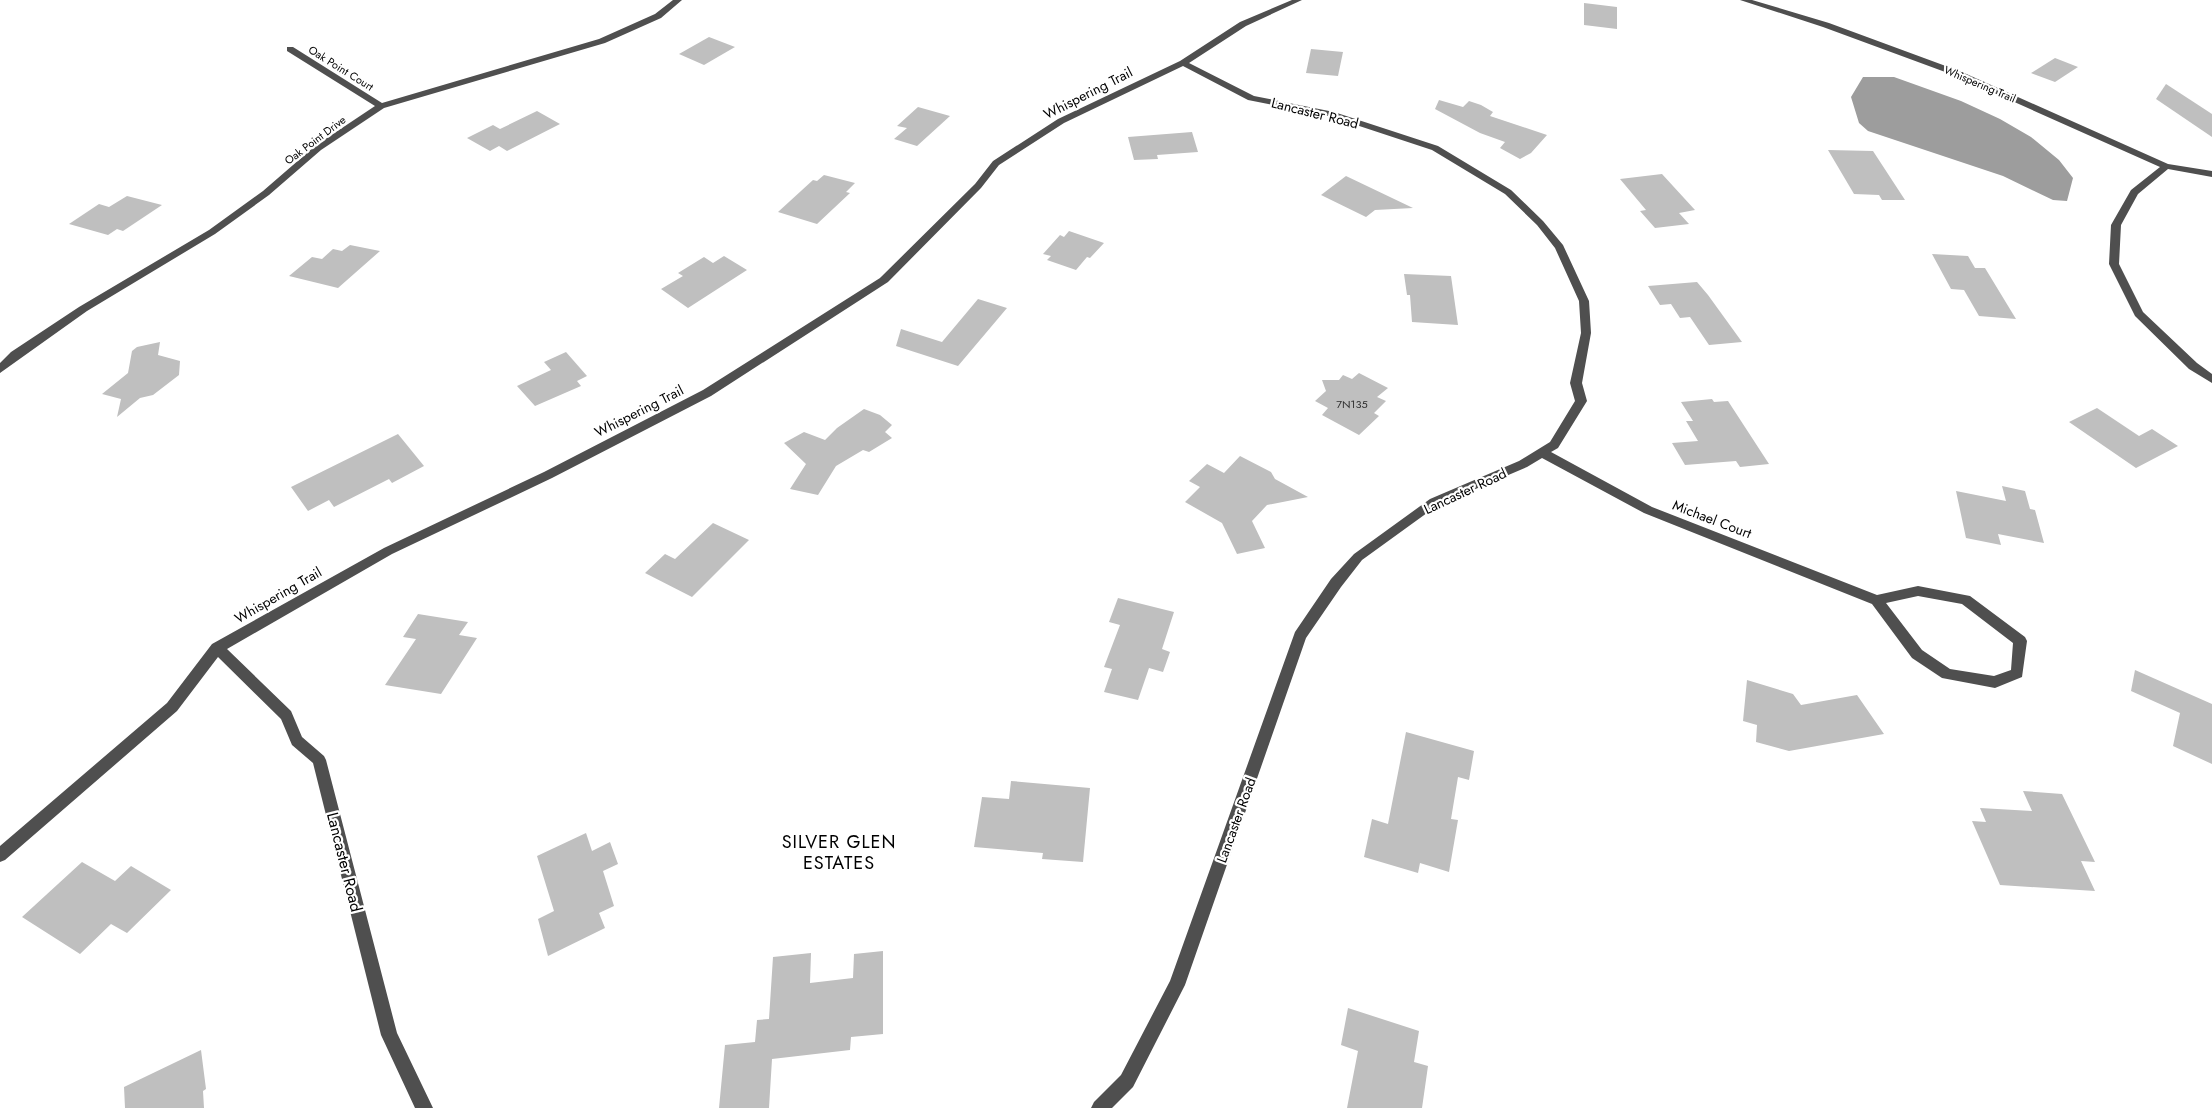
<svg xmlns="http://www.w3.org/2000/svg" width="2212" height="1108" viewBox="0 0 2212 1108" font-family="Jost,sans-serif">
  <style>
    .water { fill: #9d9d9d }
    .building { fill: #bfbfbf }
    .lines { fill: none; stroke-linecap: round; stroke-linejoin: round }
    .minor { fill: #4f4f4f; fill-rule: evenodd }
    .labels { text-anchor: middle; stroke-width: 4.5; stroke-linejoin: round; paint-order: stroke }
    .far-street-label { font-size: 11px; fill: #000; stroke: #fff }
    .number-label { font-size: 11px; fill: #303030 }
    .street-label { font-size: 14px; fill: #000; stroke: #fff }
    .near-street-label { font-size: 16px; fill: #000; stroke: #fff }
    .near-neighbourhood-label { font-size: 18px; letter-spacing: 1px; fill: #000; stroke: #fff }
  </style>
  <rect width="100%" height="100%" fill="#fff"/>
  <!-- water -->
  <path class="water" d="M1863,77H1894L1961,101L2000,119L2031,137L2059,160L2073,178L2067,201L2053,200L2003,176L1868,131L1859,123L1851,97Z"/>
  <!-- building -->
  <g class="building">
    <path d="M1584,3L1617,7V29L1584,25Z"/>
    <path d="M709,37L735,47L704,65L679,54Z"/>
    <path d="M1311,49L1343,52L1338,76L1306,73Z"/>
    <path d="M2055,58L2078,67L2055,82L2031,73Z"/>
    <path d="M2166,84L2212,114V137L2156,99Z"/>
    <path d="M1439,100L1463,107L1469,101L1481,105L1493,112L1490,116L1547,135L1531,153L1520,159L1500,148L1505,142L1480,133L1435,109Z"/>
    <path d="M918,107L950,116L917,146L894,139L907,128L897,126Z"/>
    <path d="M537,111L560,124L507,151L499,146L490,151L467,138L493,125L500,129Z"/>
    <path d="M1192,132L1198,152L1157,155L1158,159L1134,160L1128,137Z"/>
    <path d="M1828,150L1873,151L1905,200H1882L1879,195L1854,194Z"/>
    <path d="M1662,174L1695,210L1679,213L1689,224L1655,228L1640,211L1646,210L1620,179Z"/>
    <path d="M824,175L855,183L846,192L850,193L817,224L778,212L813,180L817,181Z"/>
    <path d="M1346,176L1413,208L1375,210L1366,217L1321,195Z"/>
    <path d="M127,196L162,205L123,231L117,229L108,235L69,224L99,204L109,207Z"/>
    <path d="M1069,231L1104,243L1090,258L1087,257L1076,270L1047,260L1051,256L1043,254L1060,235L1064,237Z"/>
    <path d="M350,245L380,251L338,288L289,276L312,257L322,259L333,249L342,251Z"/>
    <path d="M1932,254L1968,256L1975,268H1985L2016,319L1979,316L1964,290L1951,289Z"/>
    <path d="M724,256L747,270L688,308L661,289L683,276L678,273L704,257L713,263Z"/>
    <path d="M1404,274L1451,276L1458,325L1412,322L1410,295H1407Z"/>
    <path d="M1697,282L1708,295L1742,342L1709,345L1690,317L1680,318L1671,304L1660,305L1648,286Z"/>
    <path d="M978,299L1007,308L958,366L896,346L901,329L942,342Z"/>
    <path d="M160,342L158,355L180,361L179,375L153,395L140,398L117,417L121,399L102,394L128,373L132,351L137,347Z"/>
    <path d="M566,352L587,376L577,381L581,386L535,406L517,386L551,370L544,362Z"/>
    <path d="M1359,373L1388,388L1377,397L1386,401L1374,413L1379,416L1359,435L1322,415L1328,408L1315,401L1326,391L1322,380H1339L1343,375L1352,379Z"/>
    <path d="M1712,399L1714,402L1728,401L1769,464L1740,467L1736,461L1685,465L1672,443L1698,441L1686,421H1693L1681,402Z"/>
    <path d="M2097,408L2139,436L2152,429L2178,446L2136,468L2069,422Z"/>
    <path d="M864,409L880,415L892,425L885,432L892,438L869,452L863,450L836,466L818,495L790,489L806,464L784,443L804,432L825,440L837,428Z"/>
    <path d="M398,434L424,466L392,483L389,479L334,507L329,500L308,511L291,487Z"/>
    <path d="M1240,456L1271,472L1275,479L1308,497L1267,505L1252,521L1265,548L1237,554L1222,523L1185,502L1200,487L1189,481L1207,464L1224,473Z"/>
    <path d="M2002,486L2025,491L2030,509L2035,510L2044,543L1998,534L2001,545L1966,538L1956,491L2006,501Z"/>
    <path d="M713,523L749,540L692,597L645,573L665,554L675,559Z"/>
    <path d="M1118,598L1174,612L1162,649L1170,652L1163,672L1149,668L1138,700L1104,692L1112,669L1104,667L1120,625L1109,622Z"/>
    <path d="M418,614L468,622L459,635L477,638L441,694L385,685L416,639L403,637Z"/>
    <path d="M2135,670L2212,704V764L2173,746L2180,713L2131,691Z"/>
    <path d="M1747,680L1793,694L1801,705L1857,695L1884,734L1789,751L1756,742L1757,725L1743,721Z"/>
    <path d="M1406,732L1474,751L1469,780L1458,777L1451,819L1458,820L1449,872L1420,863L1418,873L1364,857L1372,819L1388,824Z"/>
    <path d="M1011,781L1090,788L1083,862L1042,859L1043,853L974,847L982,797L1009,799Z"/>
    <path d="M2023,791L2062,794L2095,862L2081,861L2095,891L2000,885L1972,821L1986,822L1980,808L2032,811Z"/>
    <path d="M586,833L592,851L610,842L618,864L603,871L614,906L599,913L605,928L548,956L538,919L554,911L537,856Z"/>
    <path d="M82,862L115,881L131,866L171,890L127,933L111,924L80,954L22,917Z"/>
    <path d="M883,951V1034L851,1037L850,1050L772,1059L769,1108H719L725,1045L755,1042L757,1020L769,1019L773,957L811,953L810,983L853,978L854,954Z"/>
    <path d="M1348,1008L1419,1031L1414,1062L1428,1066L1422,1108H1347L1358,1051L1341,1045Z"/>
    <path d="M201,1050L206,1089L203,1091L204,1108H125L124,1087Z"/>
  </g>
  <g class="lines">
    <!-- minor -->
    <g class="minor">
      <path d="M673,0H682L661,18L605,43L384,108L321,150L269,195L215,234L87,311L0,373V363L11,352L79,307L209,230L263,191L315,146L375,106L287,51V47H293L382,103L599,39L655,14Z"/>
      <path d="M1292,0H1302L1246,26L1189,63L1254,96L1334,112L1438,146L1511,190L1543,221L1563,245L1589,301L1591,333L1582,383L1587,401L1558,448L1551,452L1652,507L1877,595L1918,586L1970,596L2025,637L2027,641L2022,677L1995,688L1942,678L1912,658L1872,604L1644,513L1542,458L1527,467L1438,505L1362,560L1341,587L1306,638L1185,985L1133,1087L1112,1108H1091L1094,1102L1121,1075L1170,981L1295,632L1331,579L1354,554L1430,499L1519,461L1550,442L1575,401L1570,383L1581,333L1579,301L1555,248L1537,225L1505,194L1432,150L1329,116L1248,100L1183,66L1064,123L999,165L981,188L888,282L711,396L552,478L392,554L227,649L291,711L302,737L324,756L326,760L397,1033L433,1108H415L381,1035L313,763L292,745L281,719L218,657L177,711L5,860L0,862V846L167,703L212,644L384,548L544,472L703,390L880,278L975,184L993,161L1058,119L1180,61L1240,22ZM1918,596L1962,604L2013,643L2011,670L1994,676L1950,669L1922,650L1886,603Z"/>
      <path d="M1740,0H1752L1829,23L1962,72L2168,164L2212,171V177L2168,169L2138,194L2121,225L2119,264L2143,312L2197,363L2212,374V383L2189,369L2135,316L2109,264L2111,225L2131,190L2160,167L1956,76L1823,27Z"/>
    </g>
  </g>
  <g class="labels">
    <!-- far-street labels -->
    <g class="far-street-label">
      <text transform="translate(341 68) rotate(32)" y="4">Oak Point Court</text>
      <text transform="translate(1980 84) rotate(23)" y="4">Whispering Trail</text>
      <text transform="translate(315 140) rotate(-37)" y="4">Oak Point Drive</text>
    </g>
    <!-- number labels -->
    <g class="number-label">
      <text x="1352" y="408">7N135</text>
    </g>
    <!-- street labels -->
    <g class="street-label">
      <text transform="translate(1088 93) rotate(-27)" y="5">Whispering Trail</text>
      <text transform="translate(1315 113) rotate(14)" y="5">Lancaster Road</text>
      <text transform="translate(639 411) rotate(-27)" y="5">Whispering Trail</text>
      <text transform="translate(1465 491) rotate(-25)" y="5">Lancaster Road</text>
      <text transform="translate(1712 519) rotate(21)" y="5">Michael Court</text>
      <text transform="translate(278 595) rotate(-30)" y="5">Whispering Trail</text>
      <text transform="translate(1236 820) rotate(-70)" y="5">Lancaster Road</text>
    </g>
    <!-- near-street labels -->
    <g class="near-street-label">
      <text transform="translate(345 862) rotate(76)" y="6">Lancaster Road</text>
    </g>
    <!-- near-neighbourhood labels -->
    <g class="near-neighbourhood-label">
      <text x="839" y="848">SILVER GLEN<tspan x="839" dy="21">ESTATES</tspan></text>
    </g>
  </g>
</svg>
